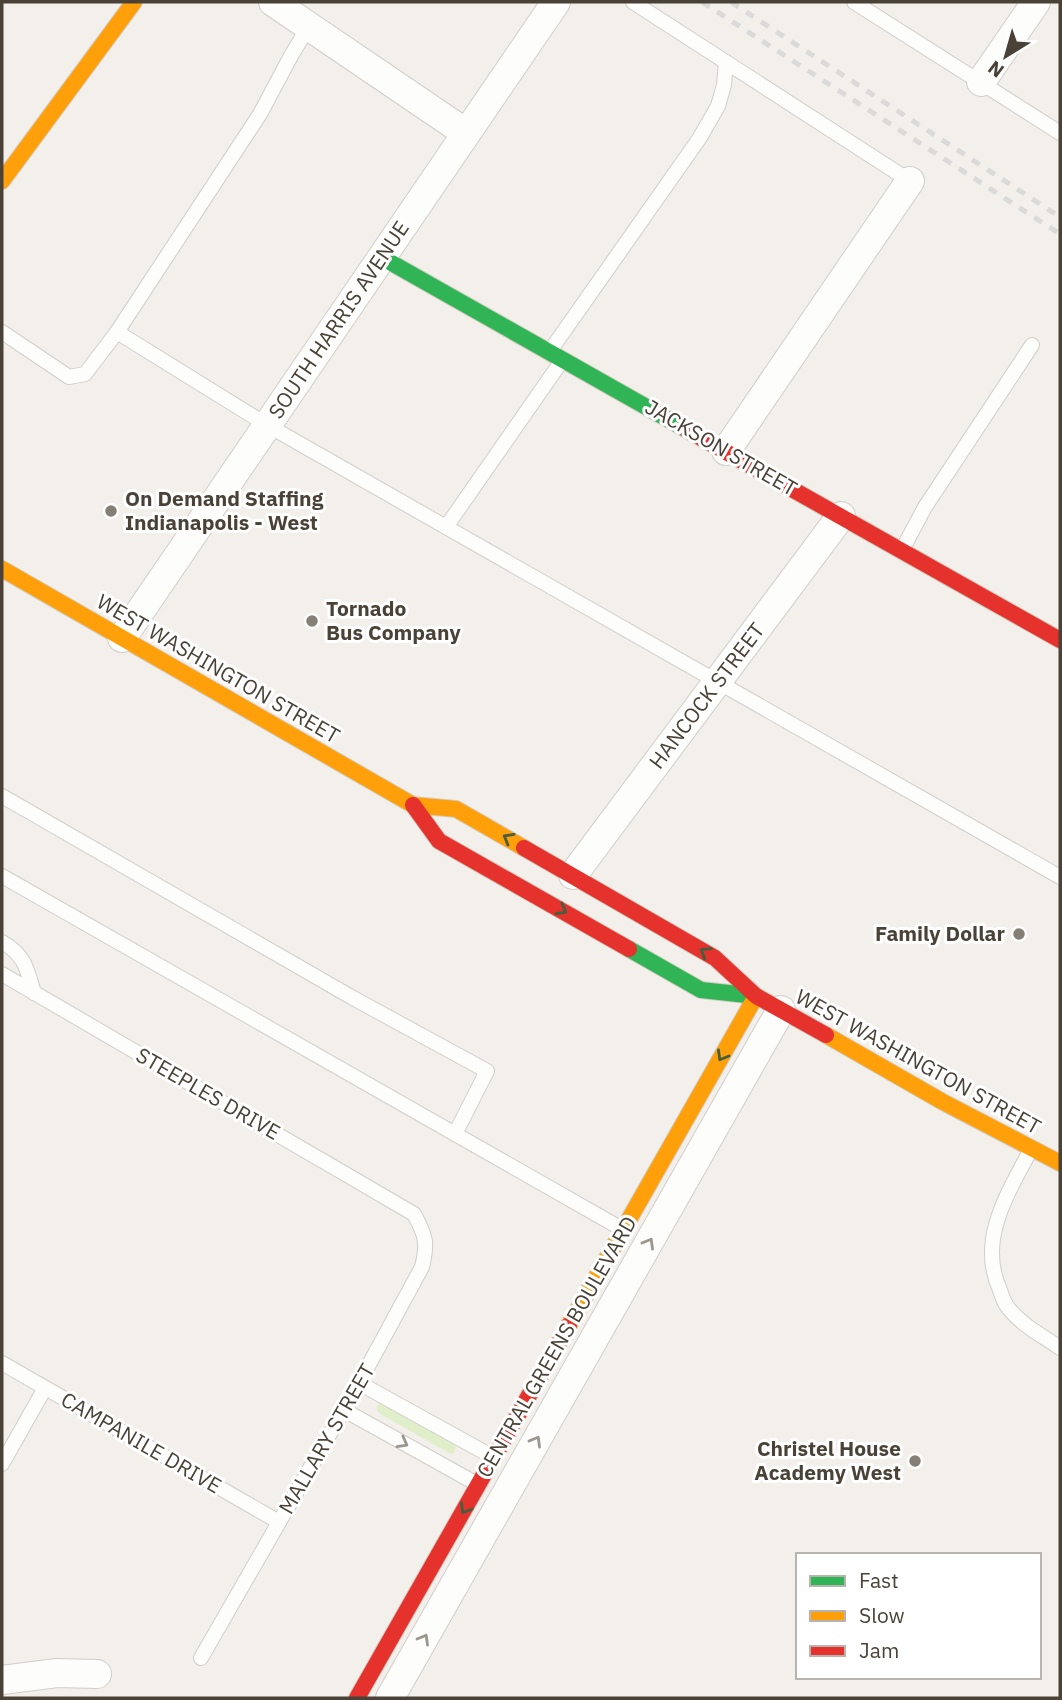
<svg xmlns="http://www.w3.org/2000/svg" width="1062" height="1700" viewBox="0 0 1062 1700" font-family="'IBM Plex Sans',sans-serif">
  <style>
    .green { fill: #e0eeca }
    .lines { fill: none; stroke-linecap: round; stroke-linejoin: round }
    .lane-casing { stroke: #d1cec9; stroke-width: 16 }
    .street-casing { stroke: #d1cec9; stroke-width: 30 }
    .fast-casing { stroke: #d3cdc2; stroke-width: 18 }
    .slow-casing { stroke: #d3cdc2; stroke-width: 18 }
    .jam-casing { stroke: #d3cdc2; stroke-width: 18 }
    .lane { stroke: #fdfdfc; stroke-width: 14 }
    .street { stroke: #fdfdfc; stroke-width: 28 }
    .fast { stroke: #30b455; stroke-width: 16 }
    .slow { stroke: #ff9f0a; stroke-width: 16 }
    .jam { stroke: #e5322d; stroke-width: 16 }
    .rail { stroke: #dadad9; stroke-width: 5; stroke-dasharray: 9 9; stroke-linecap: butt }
    .oneway { stroke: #445e3e }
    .oneway2 { stroke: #9b968f }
    .poi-dot { fill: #857f76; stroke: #fff; stroke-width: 2.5 }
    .labels { text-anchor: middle; stroke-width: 6; stroke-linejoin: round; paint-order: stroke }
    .street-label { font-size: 21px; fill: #4a4236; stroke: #fff }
    .poi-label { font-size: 21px; font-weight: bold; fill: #4a4236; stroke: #fff; text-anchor: start }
  </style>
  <rect width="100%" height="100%" fill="#f3f0ec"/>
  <!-- green -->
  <path class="green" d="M379,1404H383L454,1444L456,1448L453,1454L449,1453L382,1415L377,1411V1407Z"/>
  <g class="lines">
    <!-- lane casing -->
    <g class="lane-casing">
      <g id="lane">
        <path d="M633,2L910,181"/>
        <path d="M854,2L1060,133"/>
        <path d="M309,26L292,54L260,114L117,332L267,425L1060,877"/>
        <path d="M2,332L69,377L85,374L117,332"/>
        <path d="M550,351L699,139L718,106L724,85L726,62"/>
        <path d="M446,527L561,362"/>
        <path d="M902,550L925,507L1032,345"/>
        <path d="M2,796L353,998L487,1071L455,1134"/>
        <path d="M2,876L622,1229"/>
        <path d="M2,942C25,955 27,969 34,993"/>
        <path d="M2,974L414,1214C426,1236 428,1243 422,1267L359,1383L201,1658"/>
        <path d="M1031,1149C1008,1193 977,1240 1000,1290C1002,1297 1005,1304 1009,1309C1023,1326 1043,1336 1060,1348"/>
        <path d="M2,1363L279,1522"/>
        <path d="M359,1383L493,1457"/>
        <path d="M344,1410L477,1484"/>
        <path d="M2,1464L45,1388"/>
      </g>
    </g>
    <!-- street casing -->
    <g class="street-casing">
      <g id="street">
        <path d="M273,2L466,133"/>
        <path d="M981,82L1036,2"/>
        <path d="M726,451L910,181"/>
        <path d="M122,638L556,2"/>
        <path d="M573,875L841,516"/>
        <path d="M2,1680L57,1673L97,1674"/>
        <path d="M390,1698L781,1010"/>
      </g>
    </g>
    <!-- fast casing -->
    <g class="fast-casing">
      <g id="fast">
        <path d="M381,257L687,430"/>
        <path d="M629,949L701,990L756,996"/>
      </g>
    </g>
    <!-- slow casing -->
    <g class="slow-casing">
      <g id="slow">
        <path d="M2,181L134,2"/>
        <path d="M2,569L413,805L456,809L524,848"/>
        <path d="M826,1035L943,1102L1060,1163"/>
        <path d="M569,1325L756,996"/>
      </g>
    </g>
    <!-- jam casing -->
    <g class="jam-casing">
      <g id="jam">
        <path d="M687,430L1060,640"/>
        <path d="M413,805L439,841L629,949"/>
        <path d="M524,848L715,958L756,996L826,1035"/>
        <path d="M357,1698L569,1325"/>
      </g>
    </g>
    <!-- lane -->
    <use href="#lane" class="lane"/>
    <!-- street -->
    <use href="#street" class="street"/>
    <!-- fast -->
    <use href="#fast" class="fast"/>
    <!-- slow -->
    <use href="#slow" class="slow"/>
    <!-- jam -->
    <use href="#jam" class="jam"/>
    <!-- rail -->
    <g class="rail">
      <path d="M702,2L1060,234"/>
      <path d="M731,2L1060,217"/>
    </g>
  </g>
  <!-- one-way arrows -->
  <defs><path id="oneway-chevron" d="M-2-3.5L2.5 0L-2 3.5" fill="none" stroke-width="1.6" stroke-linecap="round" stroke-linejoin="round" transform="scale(1.75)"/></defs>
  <g class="oneway">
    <use href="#oneway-chevron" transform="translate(508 838) rotate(-150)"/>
    <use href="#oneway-chevron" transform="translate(562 910) rotate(29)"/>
    <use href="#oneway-chevron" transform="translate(705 952) rotate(-148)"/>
    <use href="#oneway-chevron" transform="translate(722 1056) rotate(120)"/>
    <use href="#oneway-chevron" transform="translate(465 1509) rotate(120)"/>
  </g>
  <g class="oneway2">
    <use href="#oneway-chevron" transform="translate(649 1243) rotate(-60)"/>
    <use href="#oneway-chevron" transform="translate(536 1441) rotate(-60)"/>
    <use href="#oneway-chevron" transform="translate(403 1443) rotate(29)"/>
    <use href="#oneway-chevron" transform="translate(424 1639) rotate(-60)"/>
  </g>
  <!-- markers -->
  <g class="poi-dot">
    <circle cx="111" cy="511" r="7"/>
    <circle cx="312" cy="621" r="7"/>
    <circle cx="1019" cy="934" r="7"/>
    <circle cx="915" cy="1461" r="7"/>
  </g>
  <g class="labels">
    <!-- street labels -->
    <g class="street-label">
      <text transform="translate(339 320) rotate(-56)" y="7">SOUTH HARRIS AVENUE</text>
      <text transform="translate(721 448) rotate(30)" y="7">JACKSON STREET</text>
      <text transform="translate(218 669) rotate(30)" y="7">WEST WASHINGTON STREET</text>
      <text transform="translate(707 696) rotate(-53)" y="7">HANCOCK STREET</text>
      <text transform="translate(918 1062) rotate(29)" y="7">WEST WASHINGTON STREET</text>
      <text transform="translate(208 1094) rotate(30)" y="7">STEEPLES DRIVE</text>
      <text transform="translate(557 1347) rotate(-60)" y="7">CENTRAL GREENS BOULEVARD</text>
      <text transform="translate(327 1439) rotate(-60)" y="7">MALLARY STREET</text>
      <text transform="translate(141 1443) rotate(30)" y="7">CAMPANILE DRIVE</text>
    </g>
    <!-- poi labels -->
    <g class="poi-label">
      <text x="125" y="506">On Demand Staffing<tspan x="125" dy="24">Indianapolis - West</tspan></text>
      <text x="326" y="616">Tornado<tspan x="326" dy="24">Bus Company</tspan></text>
      <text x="1005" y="941" text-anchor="end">Family Dollar</text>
      <text x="901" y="1456" text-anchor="end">Christel House<tspan x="901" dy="24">Academy West</tspan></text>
    </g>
  </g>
  <!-- border -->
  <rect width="1062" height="1700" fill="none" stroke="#4a4236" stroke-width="7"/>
  <!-- legend -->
  <rect x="796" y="1553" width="245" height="126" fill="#ffffff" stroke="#b7b3af" stroke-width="2"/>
  <rect x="810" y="1576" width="35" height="10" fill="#30b455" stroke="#b7b3af" stroke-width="2"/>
  <text x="859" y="1588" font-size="21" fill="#4a4236">Fast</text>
  <rect x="810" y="1611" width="35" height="10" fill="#ff9f0a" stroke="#b7b3af" stroke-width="2"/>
  <text x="859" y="1623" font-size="21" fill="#4a4236">Slow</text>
  <rect x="810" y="1646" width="35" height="10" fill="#e5322d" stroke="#b7b3af" stroke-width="2"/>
  <text x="859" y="1658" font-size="21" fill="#4a4236">Jam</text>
  <!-- north arrow -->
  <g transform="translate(1006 56) rotate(217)" stroke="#ffffff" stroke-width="5" paint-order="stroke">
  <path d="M0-5L12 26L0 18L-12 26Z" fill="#4a4236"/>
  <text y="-10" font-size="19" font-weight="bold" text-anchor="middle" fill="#4a4236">N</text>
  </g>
</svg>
